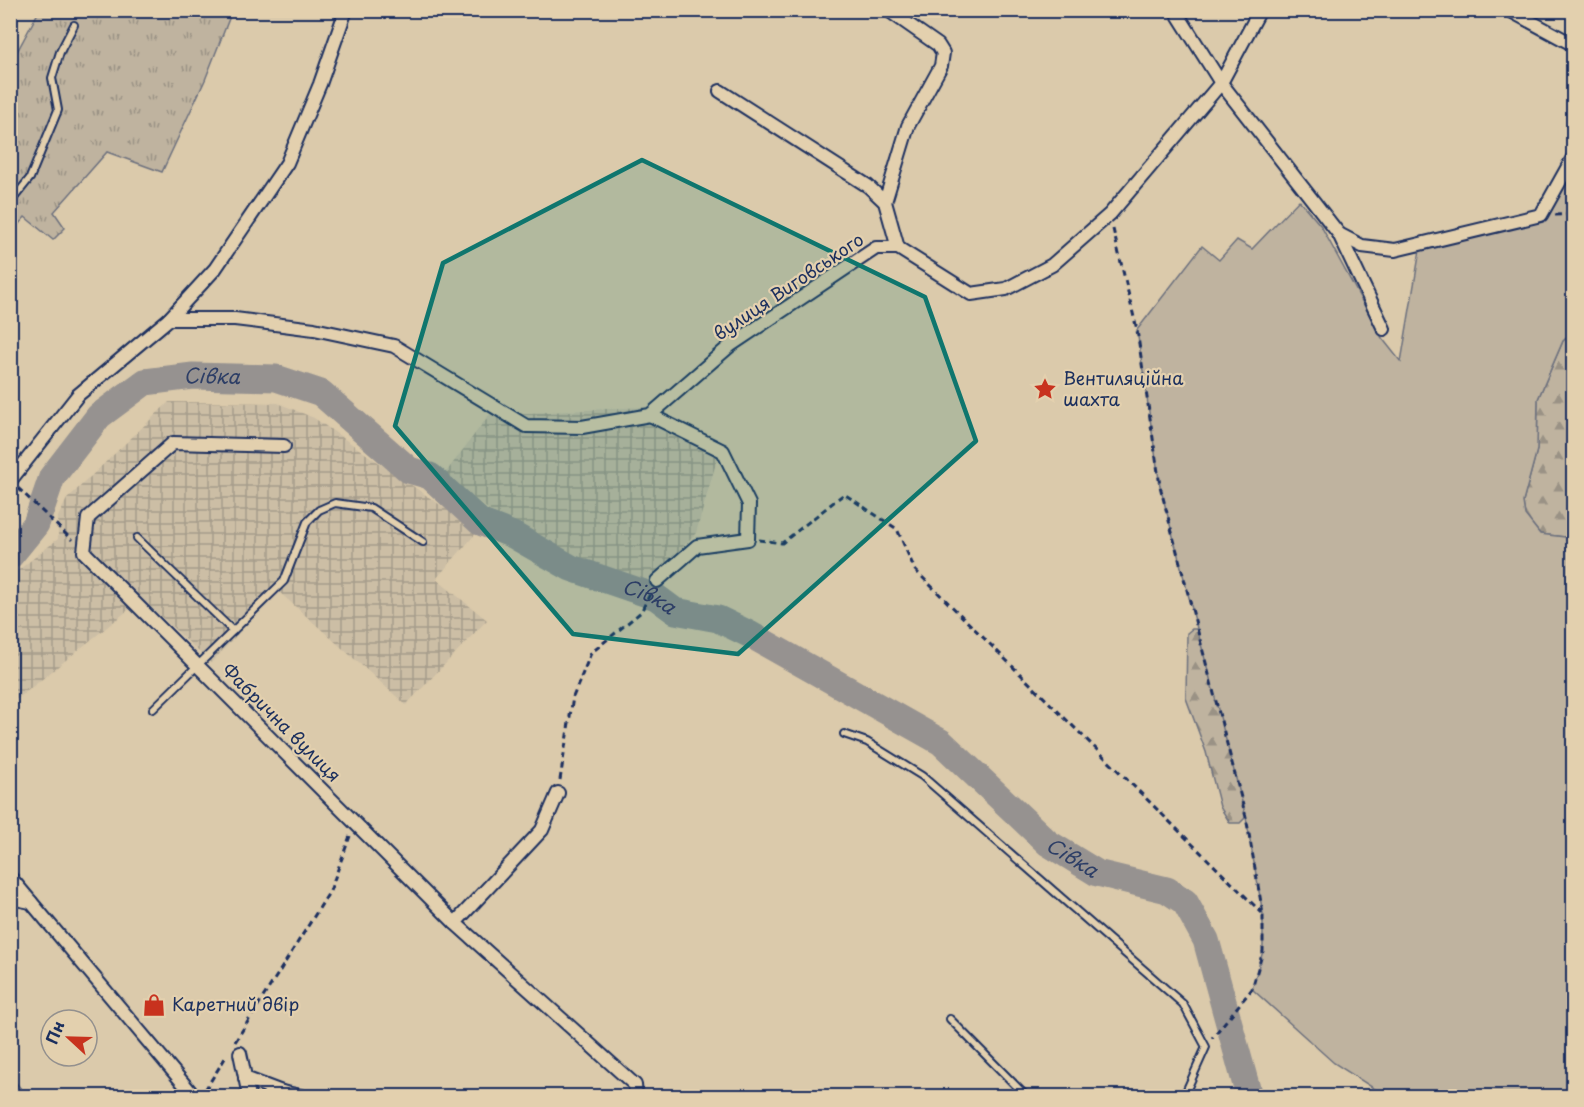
<svg xmlns="http://www.w3.org/2000/svg" width="1584" height="1107" viewBox="0 0 1584 1107" font-family="'Playpen Sans',sans-serif">
  <style>
    .industrial { fill: url(#industrial-grid) }
    .grass { fill: url(#grass-tufts); stroke: #6d717e; stroke-width: 1.5 }
    .forest { fill: url(#forest-firs); stroke: #6d717e; stroke-width: 1.5 }
    .garden { fill: #bfb39f; stroke: #6d717e; stroke-width: 1.5 }
    .lines { fill: none; stroke-linecap: round; stroke-linejoin: round }
    .river { stroke: #969290; stroke-width: 27 }
    .lane-casing { stroke: #1b2f5e; stroke-width: 10 }
    .street-casing { stroke: #1b2f5e; stroke-width: 16 }
    .path { stroke: #1b2f5e; stroke-width: 3; stroke-dasharray: 6 4.5; stroke-linecap: butt }
    .lane { stroke: #e3d0ae; stroke-width: 6 }
    .street { stroke: #e3d0ae; stroke-width: 12 }
    .marked { fill: #0f766e; fill-opacity: 0.2; stroke: #0f766e; stroke-width: 4.5; stroke-linejoin: round }
    .labels { text-anchor: middle; stroke-width: 4.5; stroke-linejoin: round; paint-order: stroke }
    .street-label { font-size: 18px; fill: #1b2f5e; stroke: #e3d0ae }
    .poi-label { font-size: 18px; fill: #1b2f5e; stroke: #e3d0ae; text-anchor: start }
    .water-label { font-size: 20px; font-style: italic; fill: #2d3e66; stroke: #e3d0ae }
  </style>
  <defs>
    <pattern id="industrial-grid" width="8" height="8" patternUnits="userSpaceOnUse" patternTransform="scale(1.5)"><rect width="8" height="8" fill="#ccbea5"/><path d="M0 4h8M4 0v8" fill="none" stroke="#a59b8a"/></pattern>
    <pattern id="grass-tufts" width="24" height="20" patternUnits="userSpaceOnUse" patternTransform="scale(1.5)"><rect width="24" height="20" fill="#bfb39f"/><path d="M3 7l-1-3M5 7V3M7 7l1-3M15 17l-1-3M17 17v-4M19 17l1-3" fill="none" stroke="#9a9285"/></pattern>
    <pattern id="forest-firs" width="22" height="20" patternUnits="userSpaceOnUse" patternTransform="scale(1.5)"><rect width="22" height="20" fill="#bfb39f"/><path d="M5 1l3.5 6h-7zM16 11l3.5 6h-7z" fill="#9a9285"/></pattern>
  </defs>
  <rect width="100%" height="100%" fill="#dbcaab"/>
  <filter id="ink" filterUnits="userSpaceOnUse"><feTurbulence type="fractalNoise" baseFrequency=".0167" numOctaves="2"/><feDisplacementMap in="SourceGraphic" scale="12" xChannelSelector="R" yChannelSelector="G"/><feConvolveMatrix kernelMatrix="1 2 1 2 8 2 1 2 1" color-interpolation-filters="sRGB"/></filter>
  <g filter="url(#ink)">
    <!-- industrial -->
    <g class="industrial">
      <path d="M169,402L278,403L314,418L478,531L436,579L487,620L406,705L278,591L211,663L142,599L11,704V576L58,539V517L67,499Z"/>
      <path d="M644,407L718,456L696,533L650,581L576,559L511,527L444,475L489,415Z"/>
    </g>
    <!-- grass -->
    <path class="grass" d="M39,11H232L205,80L162,172L107,152L54,212L65,228L53,240L25,217L11,233V187L17,179L11,172V63Z"/>
    <!-- forest -->
    <g class="forest">
      <path d="M1573,332V534L1565,537L1540,534L1525,515L1523,502L1537,450L1538,399L1563,341Z"/>
      <path d="M1192,629H1199L1246,817L1240,823H1230L1220,807L1206,752L1186,698L1187,633Z"/>
    </g>
    <!-- garden -->
    <g class="garden">
      <path d="M1573,150V332L1563,341L1538,399L1537,450L1523,502L1525,515L1540,534L1565,537L1573,534V1096H1375L1378,1091L1334,1063L1252,989L1263,951V914L1246,817L1160,486L1137,330L1202,246L1219,260L1237,240L1252,249L1299,200L1321,226L1382,338L1401,362L1422,238L1541,210Z"/>
      <path d="M12,1078L27,1096H11Z"/>
    </g>
    <g class="lines">
      <!-- river -->
      <path class="river" id="s1" d="M10,556L36,524L52,477L99,416L145,382L193,376L276,378L321,393L409,470L430,476L480,522L513,535L571,568L656,597L675,611L718,619L751,635L941,742L1048,843L1097,873L1167,890L1185,902L1206,940L1249,1096"/>
      <!-- lane casing -->
      <g class="lane-casing">
        <g id="lane">
          <path d="M10,203L30,178L58,110L52,78L60,52L74,25"/>
          <path d="M137,538L233,631"/>
          <path d="M153,709L284,581L307,522L319,510L335,503L371,508L423,542"/>
          <path d="M844,734L867,742L922,776L1183,1004L1206,1047L1184,1096"/>
          <path d="M950,1019L1026,1096"/>
        </g>
      </g>
      <!-- street casing -->
      <g class="street-casing">
        <g id="street">
          <path d="M1175,10L1221,83L1339,234L1384,329"/>
          <path d="M1509,10L1574,45"/>
          <path d="M720,91L868,186L885,202L898,248"/>
          <path d="M885,202L908,126L941,66L943,53L938,45L888,10"/>
          <path d="M1339,234L1362,246L1395,250L1541,215L1574,156"/>
          <path d="M169,319H235L314,329L394,346L526,426L582,427L650,415L731,345L876,248H898L971,294L1006,289L1052,265L1110,214L1221,83L1260,10"/>
          <path d="M650,415L723,451L749,504L748,539L697,546L657,581"/>
          <path d="M284,446L173,443L88,518L84,552L455,923L635,1085L636,1096"/>
          <path d="M10,481L78,395L169,319L215,269L287,163L320,84L346,10"/>
          <path d="M10,877L194,1096"/>
          <path d="M10,898L31,902"/>
          <path d="M455,923L542,830L558,793"/>
          <path d="M240,1053L249,1096"/>
          <path d="M245,1078L282,1092"/>
          <path d="M268,1096L282,1092L301,1096"/>
        </g>
      </g>
      <!-- path -->
      <g class="path">
        <path d="M75,18L77,10"/>
        <path d="M1555,215L1574,214"/>
        <path d="M1113,229L1137,330L1160,486L1246,817L1263,914V951L1252,989L1212,1038"/>
        <path d="M18,488L72,540"/>
        <path d="M759,540L782,543L844,494L897,529L915,570L1262,913"/>
        <path d="M560,780L573,697L591,653L641,612L652,590"/>
        <path d="M235,1042L330,891L350,836"/>
        <path d="M205,1090L227,1055"/>
      </g>
      <!-- lane -->
      <use href="#lane" class="lane"/>
      <!-- street -->
      <use href="#street" class="street"/>
    </g>
  </g>
  <!-- marked area -->
  <path class="marked" d="M642,160L925,297L976,441L738,654L573,634L395,426L443,263Z"/>
  <!-- icons -->
  <defs>
    <g id="sight-bare" transform="scale(1.8)"><path d="M0-6L1.8-2.2L6-1.7L2.9 1.2L3.7 5.4L0 3.3L-3.7 5.4L-2.9 1.2L-6-1.7L-1.8-2.2Z" fill="#c8321e" stroke="#e3d0ae" stroke-width="2.5" paint-order="stroke"/></g>
    <g id="shop-bare" transform="scale(1.8)"><path d="M-5-2.5h2.3a2.7 3.5 0 0 1 5.4 0H5L5.5 6h-11ZM-1.5-2.5h3a1.5 2.3 0 0 0-3 0Z" fill="#c8321e" stroke="#e3d0ae" stroke-width="2.5" paint-order="stroke"/></g>
  </defs>
  <g fill-rule="evenodd">
    <use href="#sight-bare" x="1045" y="389"/>
    <use href="#shop-bare" x="154" y="1005"/>
  </g>
  <g class="labels">
    <!-- street labels -->
    <g class="street-label">
      <text transform="translate(789 287) rotate(-34)" y="6">вулиця Виговського</text>
      <text transform="translate(281 723) rotate(45)" y="6">Фабрична вулиця</text>
    </g>
    <!-- poi labels -->
    <g class="poi-label">
      <text x="1063" y="385">Вентиляційна<tspan x="1063" dy="21">шахта</tspan></text>
      <text x="172" y="1011">Каретний двір</text>
    </g>
    <!-- water labels -->
    <g class="water-label">
      <text dy="7" stroke="none"><textPath href="#s1" startOffset="292">Сівка</textPath></text>
      <text dy="7" stroke="none"><textPath href="#s1" startOffset="796">Сівка</textPath></text>
      <text dy="7" stroke="none"><textPath href="#s1" startOffset="1300">Сівка</textPath></text>
    </g>
  </g>
  <!-- margin -->
  <rect width="1584" height="1107" fill="none" stroke="#e3d0ae" stroke-width="36"/>
  <rect x="18" y="18" width="1548" height="1071" fill="none" stroke="#1b2f5e" stroke-width="2" filter="url(#ink)"/>
  <!-- north arrow -->
  <g transform="translate(69 1038) rotate(292)"><circle r="28" fill="#e3d0ae" stroke="#93908e" stroke-width="1.5"/>
  <path d="M0-4.5L10 22L0 15L-10 22Z" fill="#c8321e"/>
  <text y="-9" font-size="16" font-weight="bold" text-anchor="middle" fill="#1b2f5e">Пн</text>
  </g>
</svg>
